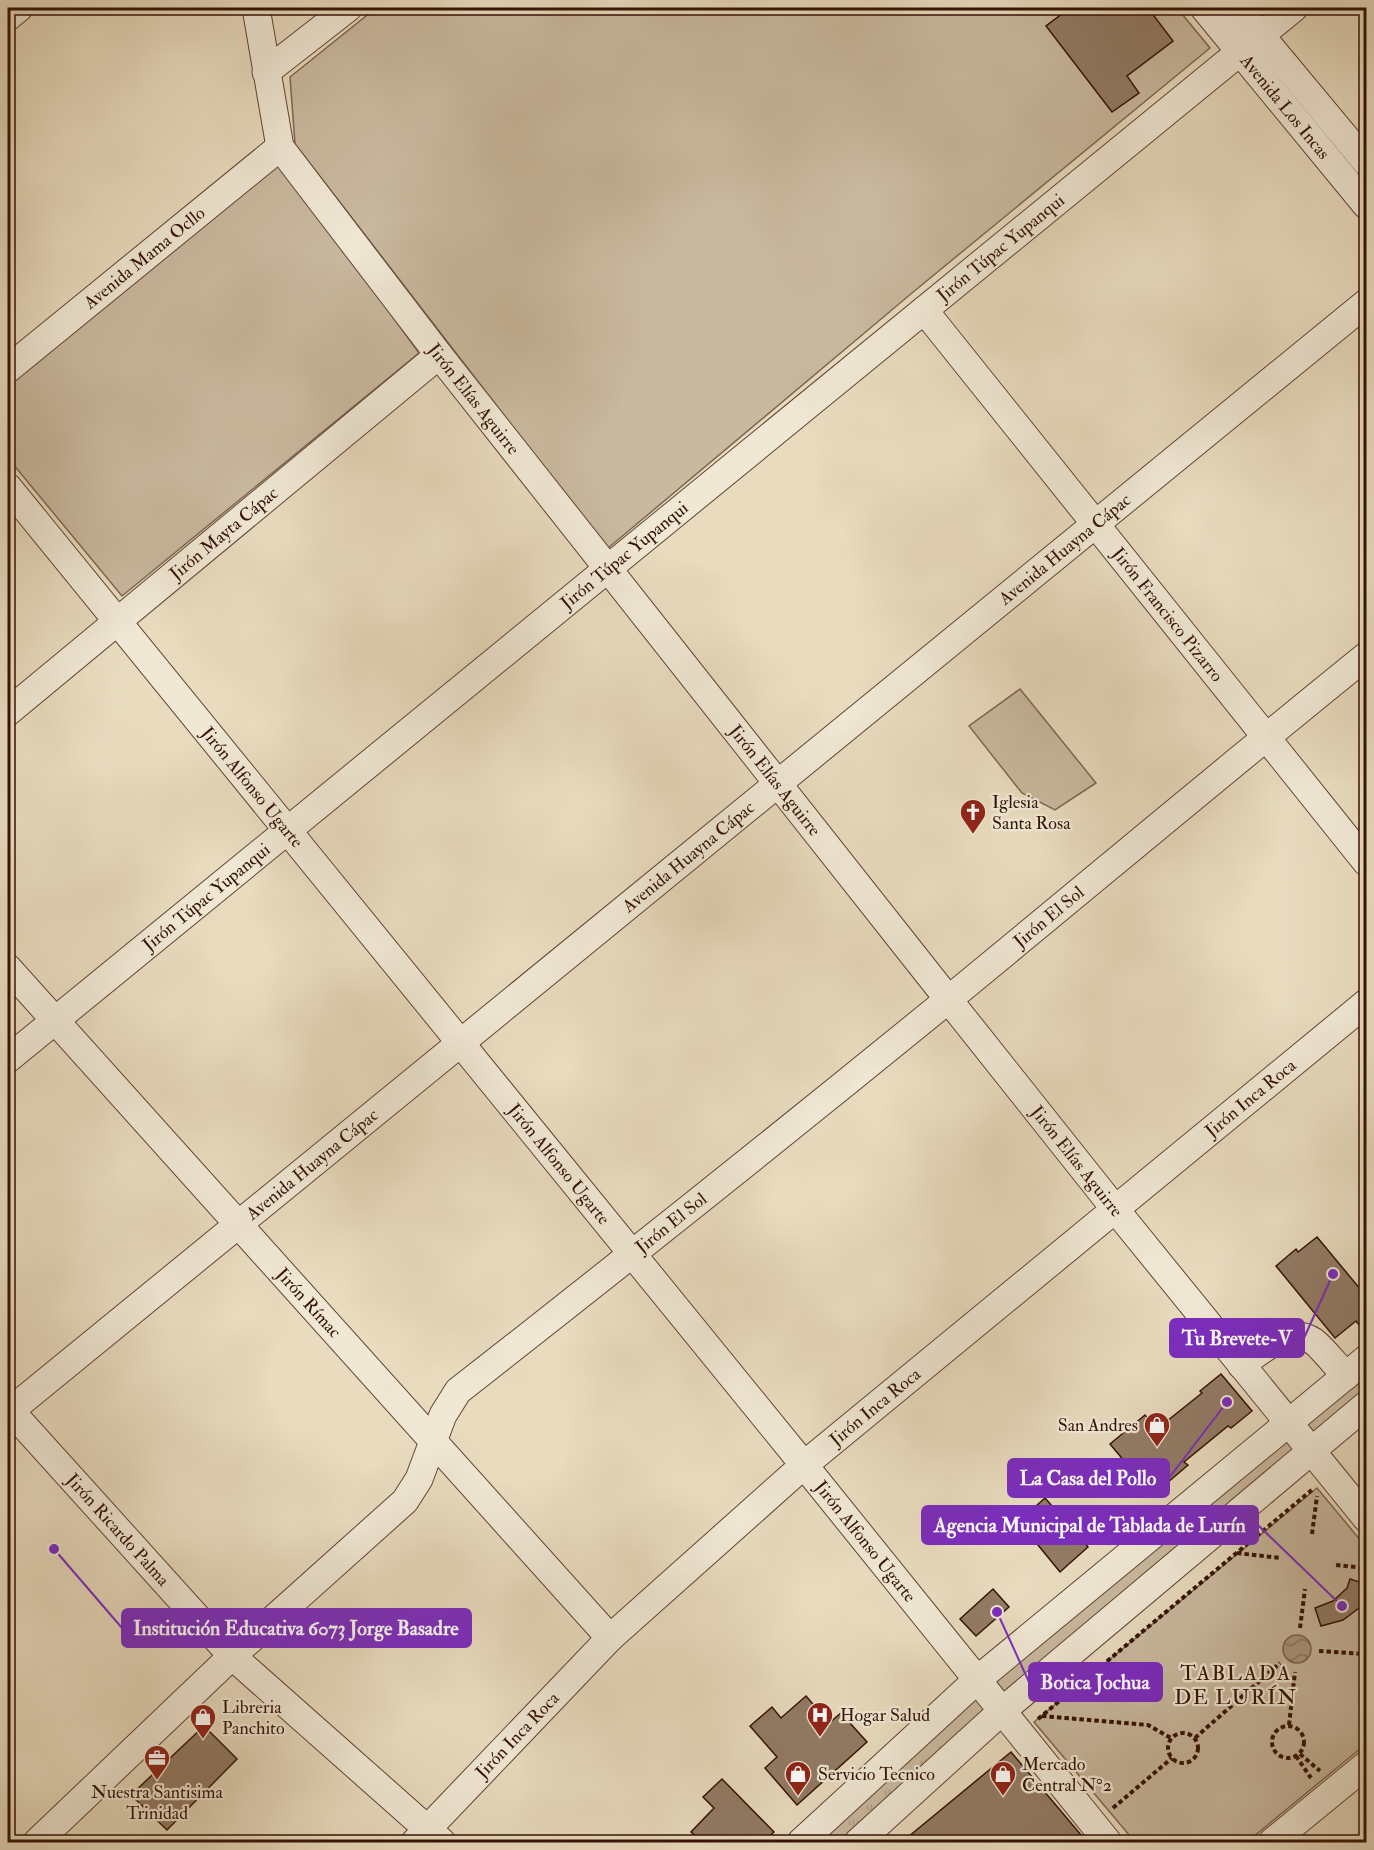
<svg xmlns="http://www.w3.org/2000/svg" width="1374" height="1850" viewBox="0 0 1374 1850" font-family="'IM FELL Double Pica',serif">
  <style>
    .grass { fill: url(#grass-tufts); stroke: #7e6652; stroke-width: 1.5 }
    .park { fill: #c9b99f; stroke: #7e6652; stroke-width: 1.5 }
    .water { fill: url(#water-waves); stroke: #7b624e; stroke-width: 1.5 }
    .building { fill: #927b65; stroke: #341205; stroke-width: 1.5 }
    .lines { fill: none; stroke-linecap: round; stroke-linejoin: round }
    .minor-casing { stroke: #614433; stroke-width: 29 }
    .path { stroke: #341205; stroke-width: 4; stroke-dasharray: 4.5 3; stroke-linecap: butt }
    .minor { stroke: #f0e8d5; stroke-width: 27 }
    .labels { text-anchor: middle; stroke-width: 4.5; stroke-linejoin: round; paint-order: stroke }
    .street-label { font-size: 18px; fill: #341205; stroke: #f0e8d5 }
    .poi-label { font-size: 18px; fill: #341205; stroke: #f0e8d5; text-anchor: start }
    .quarter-label { font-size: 21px; letter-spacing: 1.5px; fill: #341205; stroke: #f0e8d5 }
    .leader { fill: none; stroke: #7b2cbf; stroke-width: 2 }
    .callout-dot { fill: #7b2cbf; stroke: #f0e8d5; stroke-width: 2 }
    .callout { fill: #7b2cbf; stroke: #7b2cbf; stroke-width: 2 }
    .callout-label { font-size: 20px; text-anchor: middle; font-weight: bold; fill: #fff }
  </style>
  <defs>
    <pattern id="grass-tufts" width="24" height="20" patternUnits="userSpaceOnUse" patternTransform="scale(1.5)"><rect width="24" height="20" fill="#c9b99f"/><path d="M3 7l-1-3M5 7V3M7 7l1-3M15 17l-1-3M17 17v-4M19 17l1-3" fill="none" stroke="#ad9e87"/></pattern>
    <pattern id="water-waves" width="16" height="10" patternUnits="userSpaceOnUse" patternTransform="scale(1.5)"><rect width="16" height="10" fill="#ab977f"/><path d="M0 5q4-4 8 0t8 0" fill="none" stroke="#8c7a66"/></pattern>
  </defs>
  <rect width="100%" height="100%" fill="#e8dbbe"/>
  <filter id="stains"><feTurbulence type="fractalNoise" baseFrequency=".00333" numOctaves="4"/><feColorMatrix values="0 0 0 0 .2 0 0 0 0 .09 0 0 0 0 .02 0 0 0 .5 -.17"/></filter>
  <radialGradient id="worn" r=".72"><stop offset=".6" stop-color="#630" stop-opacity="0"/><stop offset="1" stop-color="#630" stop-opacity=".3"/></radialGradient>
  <!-- grass -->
  <g class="grass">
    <path d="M1366,1370V1395L1312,1439L1300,1424Z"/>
    <path d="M1287,1436L1295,1451L1002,1699L991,1683Z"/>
    <path d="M975,1693L990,1711L846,1842H813Z"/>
  </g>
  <!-- park -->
  <g class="park">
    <path d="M376,8H1177L1210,48L912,293L607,549L295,144L290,77Z"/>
    <path d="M280,162L419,353L122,596L8,458V383Z"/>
    <path d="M1020,689L1096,783L1055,810L1022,793L969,726Z"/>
    <path d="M1317,1488L1366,1547V1744L1247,1842H1135L1034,1722Z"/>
  </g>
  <!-- water -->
  <circle class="water" cx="1297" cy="1649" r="14"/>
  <!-- building -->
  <g class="building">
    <path d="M1070,8H1148L1173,41L1127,76L1139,93L1112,112L1046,26Z"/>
    <path d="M1317,1237L1366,1296V1334L1356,1321L1335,1338L1276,1266L1296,1249L1298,1252Z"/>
    <path d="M1221,1374L1252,1411L1231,1428L1228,1426L1184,1462L1188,1465L1153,1495L1110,1444L1145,1415L1157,1429L1202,1393L1200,1391Z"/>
    <path d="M1045,1498L1088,1547L1060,1572L1038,1545L1049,1536L1028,1513Z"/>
    <path d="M1350,1579L1366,1584V1598L1363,1605L1343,1620L1321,1626L1315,1608L1333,1601L1347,1588Z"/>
    <path d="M993,1589L1009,1607L976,1636L960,1619Z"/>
    <path d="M806,1696L829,1723L841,1713L867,1742L797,1805L765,1768L777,1757L750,1726L772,1707L781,1718Z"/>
    <path d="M204,1726L237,1759L167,1830L131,1795Z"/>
    <path d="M1011,1752L1087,1842H902Z"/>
    <path d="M722,1779L774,1832L763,1842H702L691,1832L714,1808L703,1797Z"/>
  </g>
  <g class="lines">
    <!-- minor casing -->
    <g class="minor-casing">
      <g id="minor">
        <path id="s1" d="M256,8L280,147L439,355L948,999L1115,1209L1366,1518"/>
        <path id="s2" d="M1204,8L1366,205"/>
        <path d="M1238,8L1366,162"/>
        <path d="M8,17L19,8"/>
        <path d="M1261,35L1294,8"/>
        <path d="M266,72L348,8"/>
        <path id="s3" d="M924,310L1366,862"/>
        <path id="s4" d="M8,369L280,147"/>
        <path id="s5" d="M8,487L804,1465L1108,1842"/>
        <path id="s6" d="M8,712L439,355"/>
        <path id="s7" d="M8,968L610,1638"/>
        <path id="s8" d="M8,1059L1241,51"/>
        <path d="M1241,1365C1260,1352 1288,1325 1313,1341C1321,1346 1338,1368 1346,1376"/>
        <path id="s9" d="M8,1408L232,1656L442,1842"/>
        <path id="s10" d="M10,1411L1366,303"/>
        <path id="s11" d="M37,1842L232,1656L405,1501L419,1479L443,1415L458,1391C623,1262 787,1131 949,999C1088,885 1226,769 1366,656"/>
        <path id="s12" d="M415,1842L610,1638L804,1465L1366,1003"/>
        <path d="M801,1842L977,1680L1366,1359"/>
        <path d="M858,1842L1002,1711L1366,1405"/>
        <path d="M1272,1842L1366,1765"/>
      </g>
    </g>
    <!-- path -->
    <g class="path">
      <path d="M1312,1534L1317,1496"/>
      <path d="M1237,1553L1280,1558"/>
      <path d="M1336,1565L1366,1568"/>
      <path d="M1300,1628L1305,1589"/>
      <path d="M1319,1651L1366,1654"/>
      <path d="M1042,1716L1148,1725L1171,1738"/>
      <path d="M1038,1719L1313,1489"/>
      <path d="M1289,1725L1295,1672"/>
      <circle cx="1288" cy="1742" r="16"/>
      <circle cx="1183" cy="1748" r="15"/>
      <path d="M1195,1738L1280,1663"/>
      <path d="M1300,1754L1320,1771"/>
      <path d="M1296,1756L1311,1778"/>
      <path d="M1113,1808L1172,1758"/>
    </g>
    <!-- minor -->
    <use href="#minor" class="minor"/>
  </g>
  <!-- icons -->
  <defs>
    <g id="church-pin" transform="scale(1.35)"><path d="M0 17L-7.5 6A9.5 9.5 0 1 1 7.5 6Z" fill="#8f2418" stroke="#f0e8d5"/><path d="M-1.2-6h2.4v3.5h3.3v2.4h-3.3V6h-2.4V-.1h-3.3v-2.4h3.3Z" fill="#fff"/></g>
    <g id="shop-pin" transform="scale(1.35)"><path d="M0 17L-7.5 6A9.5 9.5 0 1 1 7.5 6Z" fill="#8f2418" stroke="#f0e8d5"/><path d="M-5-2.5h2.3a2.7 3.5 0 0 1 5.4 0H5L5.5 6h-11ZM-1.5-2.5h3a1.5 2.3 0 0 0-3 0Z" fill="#fff"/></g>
    <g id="hospital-pin" transform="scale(1.35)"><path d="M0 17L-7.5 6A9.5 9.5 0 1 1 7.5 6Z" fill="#8f2418" stroke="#f0e8d5"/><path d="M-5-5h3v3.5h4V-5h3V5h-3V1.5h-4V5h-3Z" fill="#fff"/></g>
    <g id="office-pin" transform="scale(1.35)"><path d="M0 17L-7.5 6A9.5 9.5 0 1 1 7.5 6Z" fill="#8f2418" stroke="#f0e8d5"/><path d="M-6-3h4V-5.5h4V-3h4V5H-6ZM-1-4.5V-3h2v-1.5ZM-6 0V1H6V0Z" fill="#fff"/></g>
  </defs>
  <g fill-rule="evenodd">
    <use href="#church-pin" x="973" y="812"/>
    <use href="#shop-pin" x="1157" y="1425"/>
    <use href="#hospital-pin" x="820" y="1715"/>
    <use href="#shop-pin" x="203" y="1717"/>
    <use href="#office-pin" x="157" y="1758"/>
    <use href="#shop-pin" x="798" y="1774"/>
    <use href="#shop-pin" x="1003" y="1774"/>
  </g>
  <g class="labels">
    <!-- street labels -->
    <g class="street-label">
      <text dy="6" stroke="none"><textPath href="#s2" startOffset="128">Avenida Los Incas</textPath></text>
      <text dy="6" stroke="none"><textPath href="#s8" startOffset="1282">Jirón Túpac Yupanqui</textPath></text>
      <text dy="6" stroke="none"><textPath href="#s4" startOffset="176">Avenida Mama Ocllo</textPath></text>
      <text dy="6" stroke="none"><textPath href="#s1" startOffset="459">Jirón Elías Aguirre</textPath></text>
      <text dy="6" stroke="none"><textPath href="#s6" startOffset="280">Jirón Mayta Cápac</textPath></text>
      <text dy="6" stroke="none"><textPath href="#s10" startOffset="1362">Avenida Huayna Cápac</textPath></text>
      <text dy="6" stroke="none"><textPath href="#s8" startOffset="796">Jirón Túpac Yupanqui</textPath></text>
      <text dy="6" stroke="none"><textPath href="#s3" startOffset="390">Jirón Francisco Pizarro</textPath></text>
      <text dy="6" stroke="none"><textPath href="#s1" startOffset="945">Jirón Elías Aguirre</textPath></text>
      <text dy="6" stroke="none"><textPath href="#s5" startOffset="387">Jirón Alfonso Ugarte</textPath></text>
      <text dy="6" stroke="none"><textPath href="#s10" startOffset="876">Avenida Huayna Cápac</textPath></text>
      <text dy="6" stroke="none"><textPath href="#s8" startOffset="256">Jirón Túpac Yupanqui</textPath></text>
      <text dy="6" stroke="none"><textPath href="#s11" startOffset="1382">Jirón El Sol</textPath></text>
      <text dy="6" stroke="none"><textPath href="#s12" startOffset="1120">Jirón Inca Roca</textPath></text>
      <text dy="6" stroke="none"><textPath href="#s1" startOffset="1431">Jirón Elías Aguirre</textPath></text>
      <text dy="6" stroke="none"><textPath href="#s5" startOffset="873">Jirón Alfonso Ugarte</textPath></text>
      <text dy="6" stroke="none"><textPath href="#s10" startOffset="390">Avenida Huayna Cápac</textPath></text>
      <text dy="6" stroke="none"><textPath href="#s11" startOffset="896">Jirón El Sol</textPath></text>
      <text dy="6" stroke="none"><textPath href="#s7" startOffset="450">Jirón Rímac</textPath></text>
      <text dy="6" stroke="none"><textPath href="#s12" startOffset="634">Jirón Inca Roca</textPath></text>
      <text dy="6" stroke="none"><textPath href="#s9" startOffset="164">Jirón Ricardo Palma</textPath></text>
      <text dy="6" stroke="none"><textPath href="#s5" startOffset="1359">Jirón Alfonso Ugarte</textPath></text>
      <text dy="6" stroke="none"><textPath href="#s12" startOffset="148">Jirón Inca Roca</textPath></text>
    </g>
    <!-- poi labels -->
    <g class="poi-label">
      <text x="992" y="808">Iglesia<tspan x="992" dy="21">Santa Rosa</tspan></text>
      <text x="1138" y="1431" text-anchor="end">San Andres</text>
      <text x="222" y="1713">Libreria<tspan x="222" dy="21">Panchito</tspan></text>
      <text x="840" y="1721">Hogar Salud</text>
      <text x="1022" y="1770">Mercado<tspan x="1022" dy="21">Central N°2</tspan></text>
      <text x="818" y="1780">Servicio Tecnico</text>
      <text x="157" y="1798" text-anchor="middle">Nuestra Santisima<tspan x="157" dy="21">Trinidad</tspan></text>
    </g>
    <!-- quarter labels -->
    <g class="quarter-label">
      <text x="1236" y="1680">TABLADA<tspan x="1236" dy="24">DE LURÍN</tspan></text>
    </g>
  </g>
  <!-- callouts -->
  <path class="leader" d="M1333 1274L1304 1338M1227 1402L1169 1478M1342 1606L1258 1525M54 1549L122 1628M997 1612L1029 1682"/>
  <g class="callout-dot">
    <circle cx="1333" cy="1274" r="6"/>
    <circle cx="1227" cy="1402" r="6"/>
    <circle cx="1342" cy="1606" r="6"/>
    <circle cx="54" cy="1549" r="6"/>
    <circle cx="997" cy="1612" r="6"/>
  </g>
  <g class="callout">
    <rect x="1170" y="1319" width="134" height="38" rx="6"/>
    <rect x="1008" y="1459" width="161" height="38" rx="6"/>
    <rect x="922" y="1506" width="336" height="38" rx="6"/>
    <rect x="122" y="1609" width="349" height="38" rx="6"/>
    <rect x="1029" y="1663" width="133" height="38" rx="6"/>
  </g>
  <g class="callout-label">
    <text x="1237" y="1345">Tu Brevete-V</text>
    <text x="1088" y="1485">La Casa del Pollo</text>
    <text x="1090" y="1532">Agencia Municipal de Tablada de Lurín</text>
    <text x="296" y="1635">Institución Educativa 6073 Jorge Basadre</text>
    <text x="1095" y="1689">Botica Jochua</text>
  </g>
  <!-- margin -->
  <rect width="1374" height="1850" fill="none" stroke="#e8dbbe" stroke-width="30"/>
  <rect x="9" y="9" width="1356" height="1832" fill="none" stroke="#341205" stroke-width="3"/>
  <rect x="15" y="15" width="1344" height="1820" fill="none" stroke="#341205" stroke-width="1.5"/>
  <rect width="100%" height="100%" filter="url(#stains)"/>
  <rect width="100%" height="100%" fill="url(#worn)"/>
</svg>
